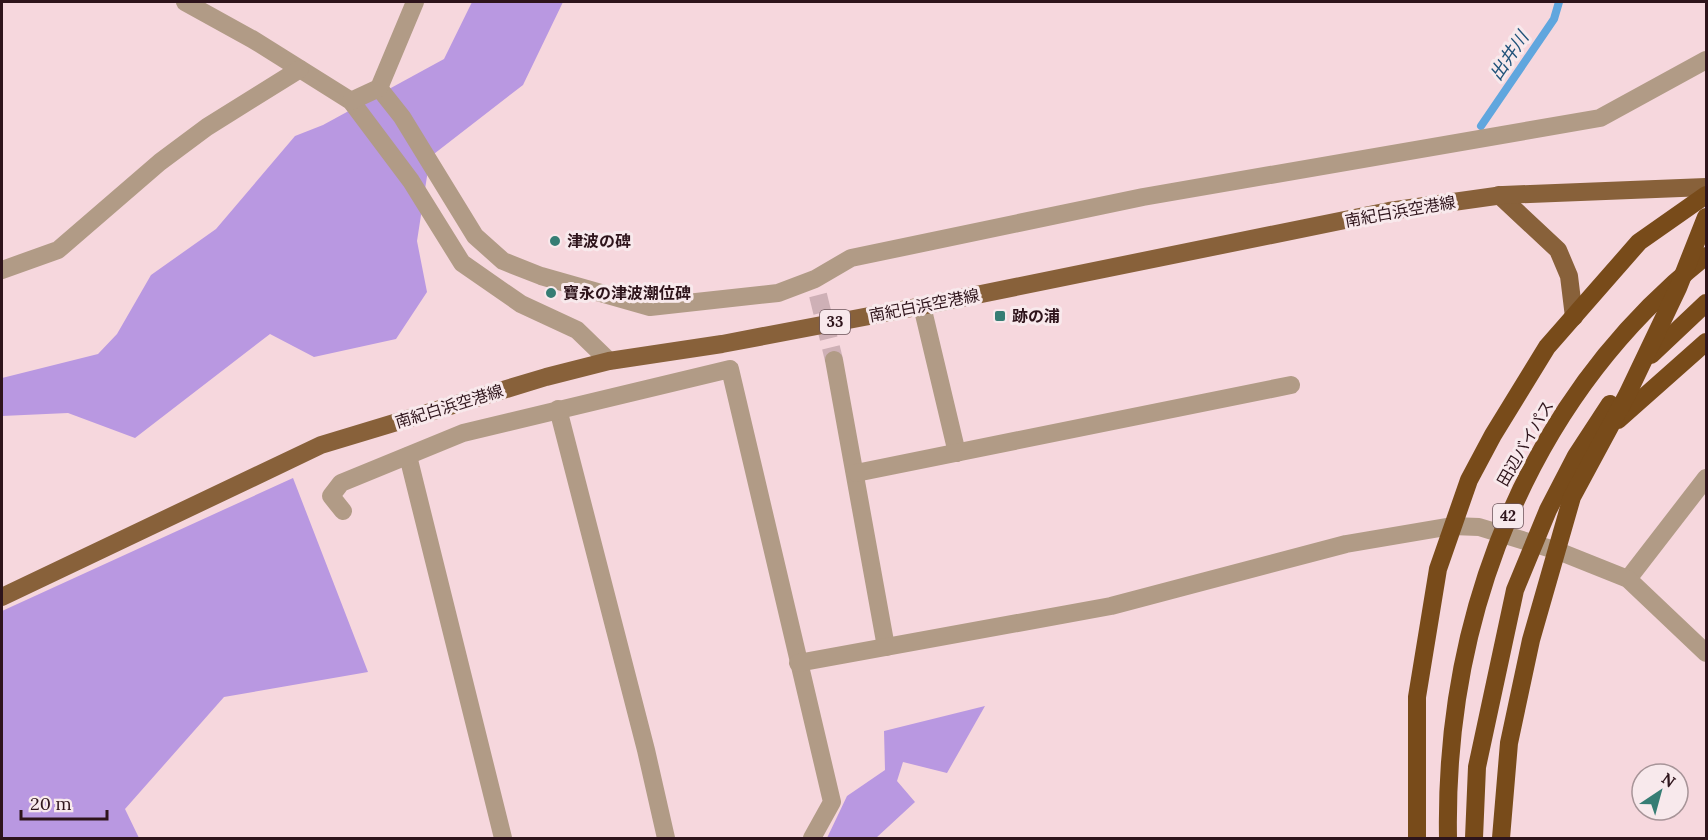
<svg xmlns="http://www.w3.org/2000/svg" width="1708" height="840" viewBox="0 0 1708 840" font-family="Lora,'Noto Sans JP',serif">
  <style>
    .forest { fill: #b998e1 }
    .lines { fill: none; stroke-linecap: round; stroke-linejoin: round }
    .stream { stroke: #60a6de; stroke-width: 8 }
    .minor-tunnel { stroke: #ceb0b6; stroke-width: 18; stroke-dasharray: 18 9; stroke-linecap: butt }
    .minor { stroke: #b19b86; stroke-width: 18 }
    .major { stroke: #88613a; stroke-width: 18 }
    .highway { stroke: #784b1a; stroke-width: 18 }
    .poi-dot { fill: #367d74; stroke: #f8e9ec; stroke-width: 2 }
    .labels { text-anchor: middle; stroke-width: 6; stroke-linejoin: round; paint-order: stroke }
    .shield { fill: #f8e9ec; stroke: #6b545a; stroke-width: 1.5 }
    .shield-label { font-size: 15px; font-weight: bold; fill: #2e141b }
    .street-label { font-size: 16px; fill: #2e141b; stroke: #f8e9ec }
    .poi-label { font-size: 16px; font-weight: bold; fill: #2e141b; stroke: #f8e9ec; text-anchor: start }
    .water-label { font-size: 18px; font-style: italic; fill: #21537a; stroke: #f8e9ec }
  </style>
  <rect width="100%" height="100%" fill="#f6d7dd"/>
  <!-- forest -->
  <g class="forest">
    <path d="M472,2H563L523,85L430,157L417,241L427,292L396,339L314,357L270,334L135,438L68,413L2,416V378L98,354L117,334L151,275L216,229L295,136L323,125L444,59Z"/>
    <path d="M293,478L368,672L224,697L125,809L139,838H2V611Z"/>
    <path d="M985,706L947,773L903,762L897,781L915,802L876,838H827L847,796L885,770L884,731Z"/>
  </g>
  <g class="lines">
    <!-- stream -->
    <path class="stream" d="M1481,126L1554,19L1559,2"/>
    <!-- minor-tunnel -->
    <path class="minor-tunnel" d="M818,295L834,360"/>
    <!-- minor -->
    <g class="minor">
      <path d="M185,2L252,39L351,101L411,181L462,263L521,304L577,330L609,361"/>
      <path d="M379,88L402,117L475,236L503,261L541,276L650,307L778,293L815,279L851,258L1143,197L1600,118L1706,60"/>
      <path d="M351,101L379,88L415,2"/>
      <path d="M2,270L58,250L160,162L207,127L300,69"/>
      <path d="M922,306L957,453"/>
      <path d="M834,360L886,647"/>
      <path d="M558,409L646,750L666,838"/>
      <path d="M408,456L503,838"/>
      <path d="M856,473L1291,385"/>
      <path d="M343,511L331,496L341,483L463,433L730,369L832,802L812,838"/>
      <path d="M1628,579L1706,478"/>
      <path d="M798,663L1111,606L1346,544L1452,526L1479,527L1558,551L1628,579L1706,653"/>
    </g>
    <!-- major -->
    <g class="major">
      <path d="M1499,195L1558,250L1569,276L1574,317"/>
      <path d="M2,597L321,445L546,377L609,361L722,344L922,306L1389,211L1503,195L1706,187"/>
    </g>
    <!-- highway -->
    <g class="highway">
      <path d="M1651,355L1706,303"/>
      <path d="M1618,420L1706,342"/>
      <path d="M1417,838V697L1438,569L1469,480L1493,435L1547,347L1639,242L1706,195"/>
      <path d="M1448,838C1444,614 1529,397 1706,256"/>
      <path d="M1474,838L1477,767L1515,590L1548,510L1576,456L1610,404"/>
      <path d="M1501,838L1509,743L1531,640L1572,497L1627,395L1678,288L1706,217"/>
    </g>
  </g>
  <!-- markers -->
  <g class="poi-dot">
    <circle cx="555" cy="241" r="6"/>
    <circle cx="551" cy="293" r="6"/>
    <rect x="994" y="310" width="12" height="12" rx="3"/>
  </g>
  <g class="labels">
    <!-- shield labels -->
    <g class="shield">
      <rect x="820" y="310" width="30" height="24" rx="4.5"/>
      <rect x="1493" y="504" width="30" height="24" rx="4.5"/>
    </g>
    <g class="shield-label">
      <text x="835" y="327">33</text>
      <text x="1508" y="521">42</text>
    </g>
    <!-- street labels -->
    <g class="street-label">
      <text transform="translate(1400 211) rotate(-10)" y="6">南紀白浜空港線</text>
      <text transform="translate(924 305) rotate(-11)" y="6">南紀白浜空港線</text>
      <text transform="translate(449 406) rotate(-17)" y="6">南紀白浜空港線</text>
      <text transform="translate(1525 443) rotate(-60)" y="6">田辺バイパス</text>
    </g>
    <!-- poi labels -->
    <g class="poi-label">
      <text x="567" y="247">津波の碑</text>
      <text x="563" y="299">寶永の津波潮位碑</text>
      <text x="1012" y="322">跡の浦</text>
    </g>
    <!-- water labels -->
    <g class="water-label">
      <text transform="translate(1509 56) rotate(-56)" y="6">出井川</text>
    </g>
  </g>
  <!-- border -->
  <rect width="1708" height="840" fill="none" stroke="#2e141b" stroke-width="6"/>
  <!-- north arrow -->
  <g transform="translate(1660 792) rotate(36)"><circle r="28" fill="#f8e9ec" stroke="#a79498" stroke-width="1.5"/>
  <path d="M0-4.5L10 22L0 15L-10 22Z" fill="#367d74"/>
  <text y="-9" font-size="16" font-weight="bold" text-anchor="middle" fill="#2e141b">N</text>
  </g>
  <!-- scale -->
  <path d="M21 810v9h86v-9" fill="none" stroke="#2e141b" stroke-width="3"/>
  <text x="30" y="810" font-size="18" fill="#2e141b" stroke="#f8e9ec" stroke-width="4.5" paint-order="stroke">20 m</text>
</svg>
